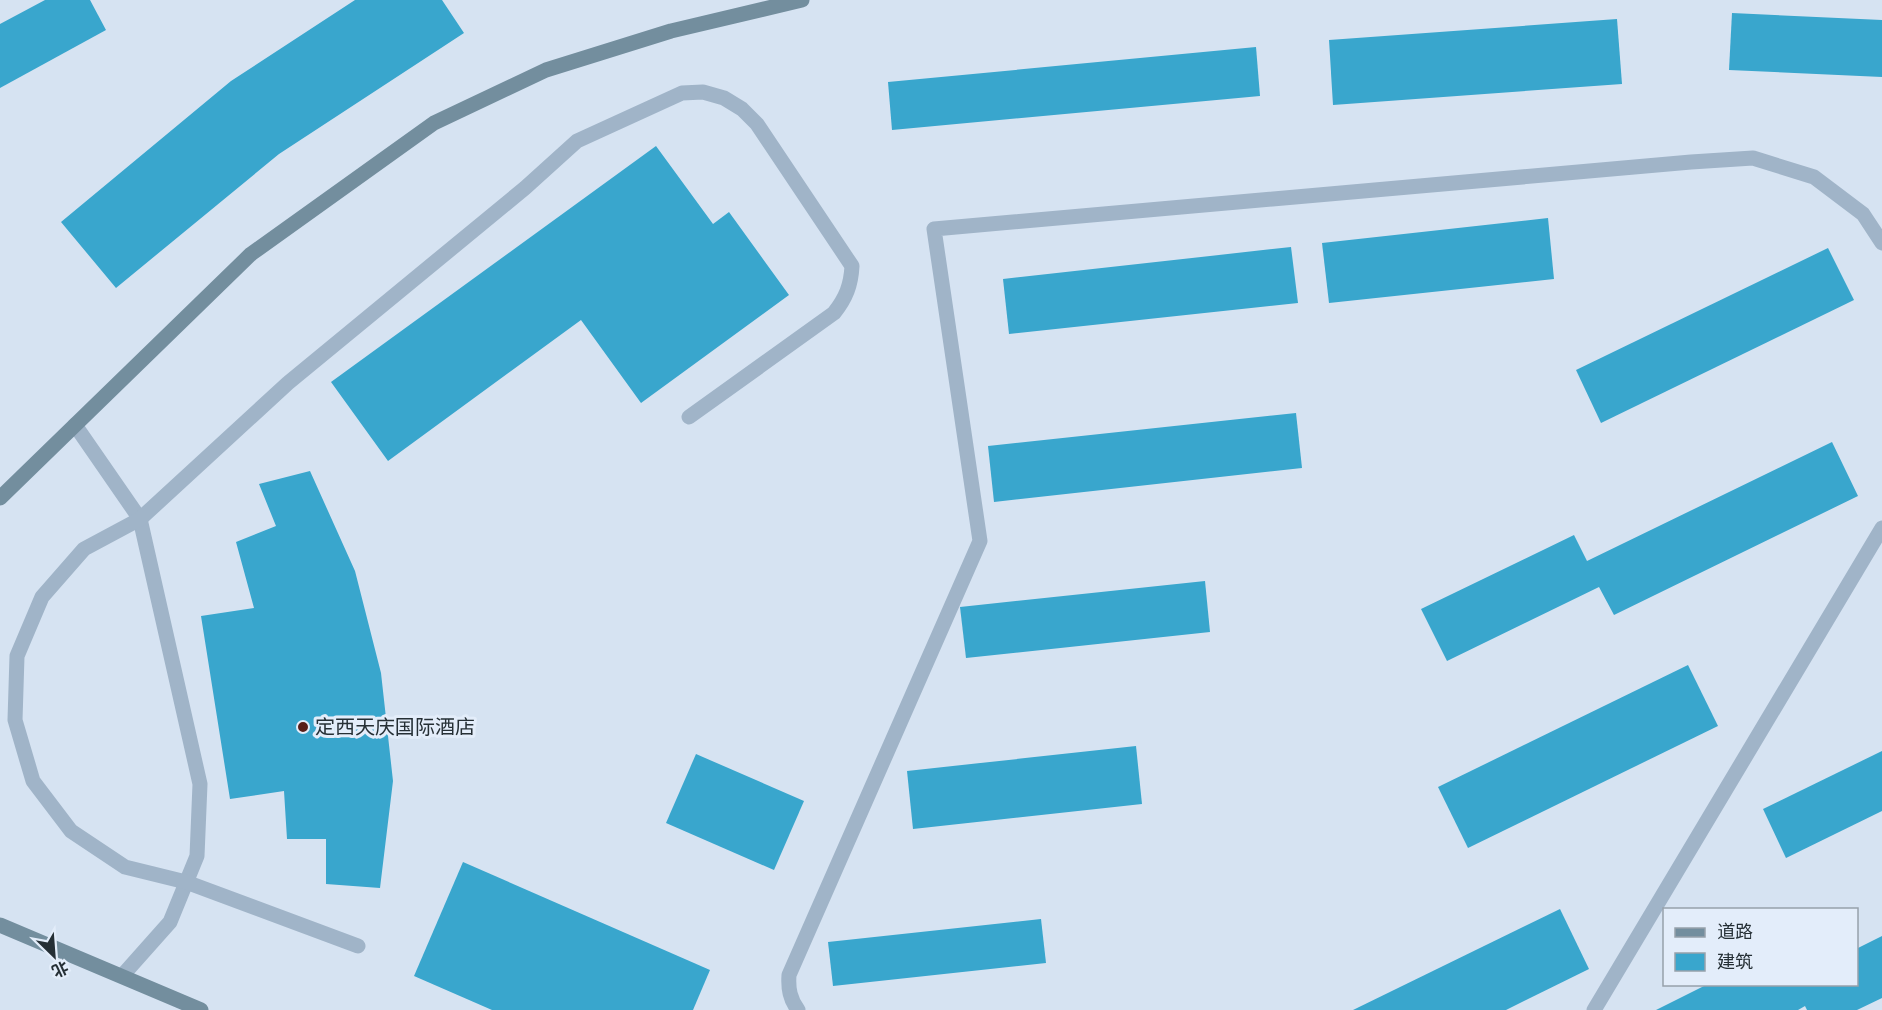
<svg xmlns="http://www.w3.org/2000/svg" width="1882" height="1010" viewBox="0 0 1882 1010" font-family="'Nunito Sans','Noto Sans SC',sans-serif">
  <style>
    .building { fill: #39a6cd }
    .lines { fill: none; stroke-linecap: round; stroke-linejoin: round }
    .lane { stroke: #a0b4c8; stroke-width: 15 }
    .street { stroke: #a0b4c8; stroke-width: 15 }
    .secondary { stroke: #738e9e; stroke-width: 15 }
    .poi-dot { fill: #581e18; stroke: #e3edfa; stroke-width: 2 }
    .labels { text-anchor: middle; stroke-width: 6; stroke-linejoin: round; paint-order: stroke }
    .poi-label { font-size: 20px; fill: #252f35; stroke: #e3edfa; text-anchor: start }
  </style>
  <rect width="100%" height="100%" fill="#d6e3f2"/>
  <!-- building -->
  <g class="building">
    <path d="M45,0H90L106,30L0,88V24Z"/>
    <path d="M355,0H442L464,33L279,154L116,288L61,222L231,81Z"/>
    <path d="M1732,13L1882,20V77L1729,70Z"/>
    <path d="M1617,19L1622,84L1333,105L1329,40Z"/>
    <path d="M1256,47L1260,96L892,130L888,82Z"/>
    <path d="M656,146L713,224L729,212L789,295L641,403L581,320L388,461L331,382Z"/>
    <path d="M1548,218L1554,279L1329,303L1322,243Z"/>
    <path d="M1291,247L1298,303L1009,334L1003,279Z"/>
    <path d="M1828,248L1854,300L1601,423L1576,370Z"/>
    <path d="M1296,413L1302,468L994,502L988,446Z"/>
    <path d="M1832,442L1858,496L1614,615L1599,587L1447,661L1421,609L1574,535L1587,561Z"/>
    <path d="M310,471L355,571L381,673L393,781L380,888L326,884V839H287L284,791L230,799L201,616L254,608L236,542L276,526L259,484Z"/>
    <path d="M1205,581L1210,632L966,658L960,607Z"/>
    <path d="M1688,665L1718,726L1468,848L1438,787Z"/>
    <path d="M1136,746L1142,804L913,829L907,771Z"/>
    <path d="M1882,751V811L1786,858L1763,809Z"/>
    <path d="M696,754L804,801L774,870L666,823Z"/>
    <path d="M463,862L710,970L693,1010H492L414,976Z"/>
    <path d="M1560,909L1589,969L1506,1010H1353Z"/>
    <path d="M1041,919L1046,963L833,986L828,942Z"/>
    <path d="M1882,936V998L1857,1010H1807L1805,1006L1798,1010H1656L1708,984H1856V949Z"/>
  </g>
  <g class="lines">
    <!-- lane -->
    <g class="lane">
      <path d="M75,425L140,519L200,784L197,856L170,922L122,976"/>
      <path d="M358,946L186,882L125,867L71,831L33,781L15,720L17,656L42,597L84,549L140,519L288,383L525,188L577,141L682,93L703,92L724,98L742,109L757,124L852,266C851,285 846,298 834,313L689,417"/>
    </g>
    <!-- street -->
    <g class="street">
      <path d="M798,1010C790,999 788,989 789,975L980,541L934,229L1691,162L1753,158L1814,177L1863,214L1882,243"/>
      <path d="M1594,1010L1882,528"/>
    </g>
    <!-- secondary -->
    <g class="secondary">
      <path d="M0,498L251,254L434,123L546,70L671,31L802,0"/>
      <path d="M0,925L201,1010"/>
    </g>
  </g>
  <!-- markers -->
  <circle class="poi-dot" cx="303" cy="727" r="6"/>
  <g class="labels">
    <!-- poi labels -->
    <g class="poi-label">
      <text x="315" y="734">定西天庆国际酒店</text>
    </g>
  </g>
  <!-- legend -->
  <rect x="1663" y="908" width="195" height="78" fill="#e3edfa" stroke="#97a1ab" stroke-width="1.5"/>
  <rect x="1675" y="928" width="30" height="9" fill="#738e9e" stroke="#97a1ab" stroke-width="1.5"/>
  <text x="1717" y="938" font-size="18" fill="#252f35">道路</text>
  <rect x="1675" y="953" width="30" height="18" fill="#39a6cd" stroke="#97a1ab" stroke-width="1.5"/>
  <text x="1717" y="968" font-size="18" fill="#252f35">建筑</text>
  <!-- north arrow -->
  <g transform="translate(54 956) rotate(155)" stroke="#e3edfa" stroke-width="4.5" paint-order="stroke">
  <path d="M0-4.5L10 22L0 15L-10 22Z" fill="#252f35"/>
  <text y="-9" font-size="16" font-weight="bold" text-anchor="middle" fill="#252f35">北</text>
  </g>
</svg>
